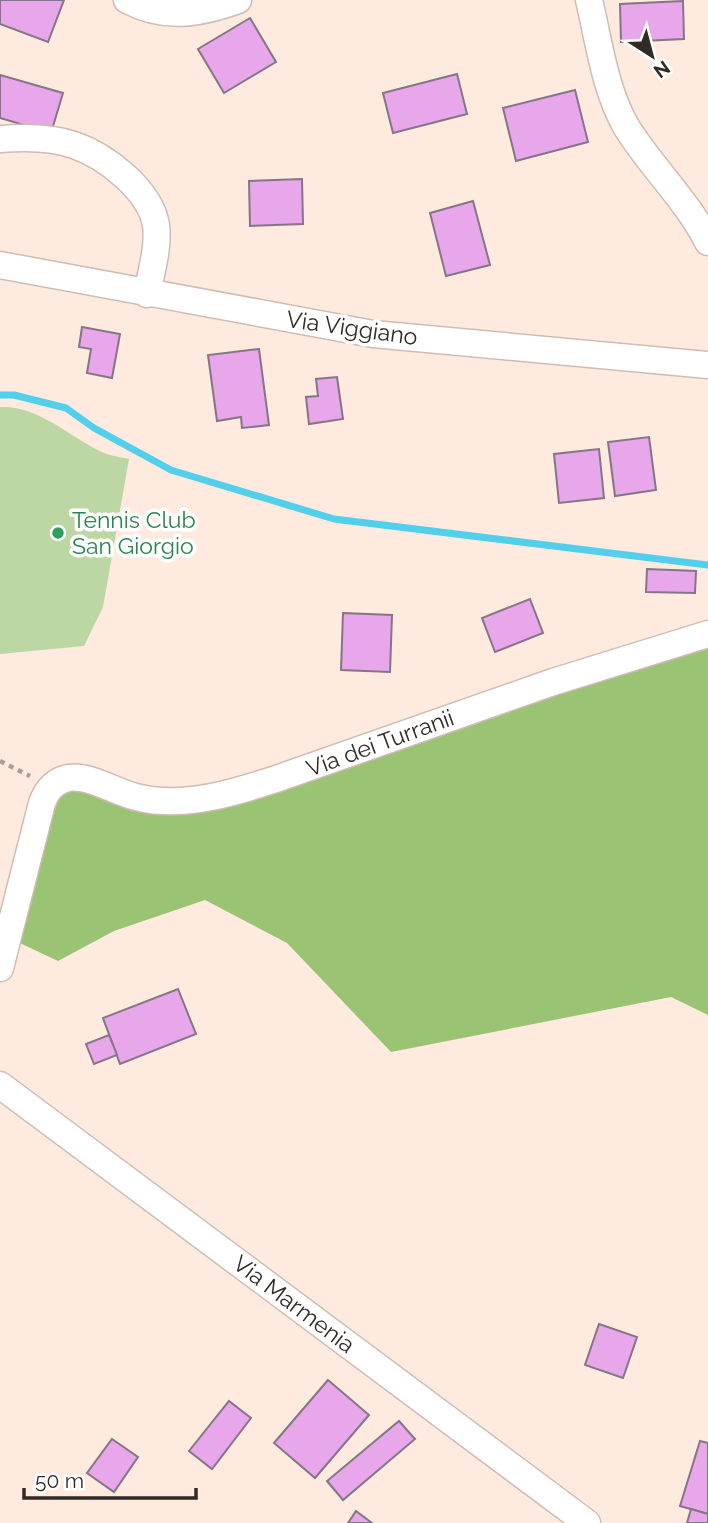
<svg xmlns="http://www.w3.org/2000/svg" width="708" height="1523" viewBox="0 0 708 1523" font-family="Raleway,sans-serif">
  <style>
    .green { fill: #bcd7a4 }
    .forest { fill: #9ac474 }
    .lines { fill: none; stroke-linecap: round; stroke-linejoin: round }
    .stream { stroke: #51cfeb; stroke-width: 7 }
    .building { fill: #e7a7ea; stroke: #847684; stroke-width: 2 }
    .street-casing { stroke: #d0bcb2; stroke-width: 29 }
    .path { stroke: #ac9d95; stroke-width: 4.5; stroke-dasharray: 5 5; stroke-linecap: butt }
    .street { stroke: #fff; stroke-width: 26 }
    .leisure-dot { fill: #2e9e5b; stroke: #fff; stroke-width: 2.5 }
    .labels { text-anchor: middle; stroke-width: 7; stroke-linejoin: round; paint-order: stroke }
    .street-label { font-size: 23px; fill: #312a26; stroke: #fff }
    .leisure-label { font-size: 23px; fill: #27864d; stroke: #fff; text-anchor: start }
  </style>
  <rect width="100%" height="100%" fill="#feeadf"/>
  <!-- green -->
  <path class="green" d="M0,407C38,405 70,437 102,452C110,456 121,457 129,459L103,607L84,646L0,654Z"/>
  <!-- forest -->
  <path class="forest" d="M708,640V1015L671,997L391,1052L287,943L205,900L114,931L58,961L9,938L50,788L157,801Z"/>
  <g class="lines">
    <!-- stream -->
    <path class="stream" d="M0,395H14L66,408L94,428L171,470L334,519L708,565"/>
  </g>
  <!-- building -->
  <g class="building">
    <path d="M0,0H64L48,42L0,24Z"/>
    <path d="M683,1L684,39L621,42L620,4Z"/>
    <path d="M250,18L276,62L224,93L198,49Z"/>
    <path d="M457,74L467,114L393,133L383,93Z"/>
    <path d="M0,75L63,93L51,133L0,118Z"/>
    <path d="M575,90L588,142L516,161L503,108Z"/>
    <path d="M302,179L303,224L250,226L249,181Z"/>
    <path d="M473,201L490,265L446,276L430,213Z"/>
    <path d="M82,327L120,334L112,378L87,373L91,349L79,347Z"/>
    <path d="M259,349L269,425L242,428L241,417L217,421L208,355Z"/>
    <path d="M337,377L343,419L309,424L306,397L318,396L316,379Z"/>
    <path d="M649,437L656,490L615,496L608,442Z"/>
    <path d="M599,449L604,498L559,503L554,454Z"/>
    <path d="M647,569L696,571L695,593L646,592Z"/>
    <path d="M530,599L543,633L495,652L482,618Z"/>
    <path d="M343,613L392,615L390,672L341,670Z"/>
    <path d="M178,989L196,1034L120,1064L103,1018Z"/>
    <path d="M109,1035L117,1055L94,1064L86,1044Z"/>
    <path d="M599,1324L637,1337L623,1378L585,1365Z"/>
    <path d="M328,1380L369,1415L315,1478L274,1443Z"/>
    <path d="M229,1401L251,1418L212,1469L189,1451Z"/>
    <path d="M399,1421L415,1439L343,1500L327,1481Z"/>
    <path d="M112,1439L138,1457L114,1492L87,1473Z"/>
    <path d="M700,1441L708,1443V1514L680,1506Z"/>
    <path d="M691,1509L708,1514V1523H687Z"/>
    <path d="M356,1511L372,1523H348Z"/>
  </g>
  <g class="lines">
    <!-- street casing -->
    <g class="street-casing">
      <g id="street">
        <path d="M127,0C165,20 199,14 238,0"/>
        <path d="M589,0C599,42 605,91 627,128C652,168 687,200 708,242"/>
        <path d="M0,139C25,137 51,137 74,145C106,156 150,190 156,225C159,247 151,272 147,294"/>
        <path d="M0,265L373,334L708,365"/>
        <path d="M0,968L42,803C47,790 54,781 68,778C90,774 118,794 140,798C185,808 233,793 276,779L553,682L708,634"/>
        <path d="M0,1085L587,1523"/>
      </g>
    </g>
    <!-- path -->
    <path class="path" d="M0,761L30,776"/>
    <!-- street -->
    <use href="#street" class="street"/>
  </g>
  <!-- markers -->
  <circle class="leisure-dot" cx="58" cy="533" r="7"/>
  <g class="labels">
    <!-- street labels -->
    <g class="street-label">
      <text transform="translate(352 328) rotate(8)" y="8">Via Viggiano</text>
      <text transform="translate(380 743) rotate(-20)" y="8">Via dei Turranii</text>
      <text transform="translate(294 1304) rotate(37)" y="8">Via Marmenia</text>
    </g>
    <!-- leisure labels -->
    <g class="leisure-label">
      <text x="72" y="528">Tennis Club<tspan x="72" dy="26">San Giorgio</tspan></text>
    </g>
  </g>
  <!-- north arrow -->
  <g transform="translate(652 56) rotate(144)" stroke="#ffffff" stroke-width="5" paint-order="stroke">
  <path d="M0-5L12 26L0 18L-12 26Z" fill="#312a26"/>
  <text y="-10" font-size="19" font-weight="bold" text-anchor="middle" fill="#312a26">N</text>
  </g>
  <!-- scale -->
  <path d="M24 1488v10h172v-10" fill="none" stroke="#312a26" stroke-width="3.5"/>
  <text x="35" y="1488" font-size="21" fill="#312a26" stroke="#ffffff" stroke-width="5" paint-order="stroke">50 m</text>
</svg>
